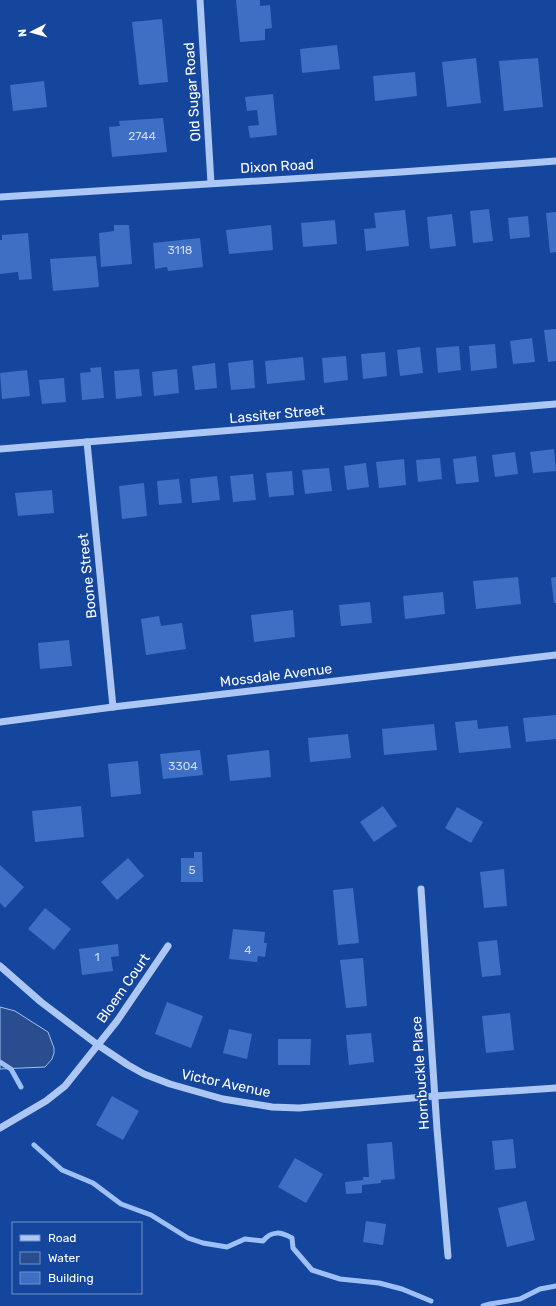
<svg xmlns="http://www.w3.org/2000/svg" width="556" height="1306" viewBox="0 0 556 1306" font-family="Rubik,sans-serif">
  <style>
    .water { fill: #294d8e; stroke: #9fc0f6 }
    .lines { fill: none; stroke-linecap: round; stroke-linejoin: round }
    .stream { stroke: #9fc0f6; stroke-width: 5 }
    .building { fill: #3d70c4 }
    .minor { stroke: #acc7f3; stroke-width: 7 }
    .labels { text-anchor: middle; stroke-width: 4; stroke-linejoin: round; paint-order: stroke }
    .number-label { font-size: 12px; fill: #cedbf0 }
    .street-label { font-size: 14px; fill: #fff; stroke: #15469d }
  </style>
  <rect width="100%" height="100%" fill="#15469d"/>
  <!-- water -->
  <path class="water" d="M0,1007L15,1011L48,1032L54,1048V1053L52,1059L45,1067L0,1069Z"/>
  <g class="lines">
    <!-- stream -->
    <g class="stream">
      <path d="M0,1062L11,1069L21,1087"/>
      <path d="M34,1145L62,1170L93,1183L121,1204L151,1215L188,1238L203,1243L227,1247L245,1239L263,1241C272,1230 281,1232 292,1238L293,1248L312,1270L340,1279L379,1283L402,1289L431,1301"/>
      <path d="M483,1306L490,1304L520,1299L540,1289L556,1286"/>
    </g>
  </g>
  <!-- building -->
  <g class="building">
    <path d="M236,0H260V6L270,5L272,28L265,29V40L240,42Z"/>
    <path d="M162,19L168,82L139,85L132,22Z"/>
    <path d="M337,45L340,69L302,73L300,49Z"/>
    <path d="M476,58L481,103L447,107L442,62Z"/>
    <path d="M538,58L543,107L504,111L499,61Z"/>
    <path d="M415,72L417,96L375,101L373,76Z"/>
    <path d="M44,81L47,107L13,111L10,85Z"/>
    <path d="M273,94L277,135L250,138L248,126L259,125L257,110L247,111L245,97Z"/>
    <path d="M163,118L167,152L112,157L109,127L120,126L119,121Z"/>
    <path d="M489,209L493,241L473,243L470,211Z"/>
    <path d="M405,210L409,246L366,251L364,229L376,228L374,213Z"/>
    <path d="M556,212V252L550,253L546,213Z"/>
    <path d="M452,214L456,246L430,249L427,217Z"/>
    <path d="M528,216L530,237L510,239L508,218Z"/>
    <path d="M335,220L337,244L303,247L301,223Z"/>
    <path d="M114,225H129L132,264L101,267L99,233L114,231Z"/>
    <path d="M271,225L273,250L229,254L226,230Z"/>
    <path d="M28,233L32,279L19,280L18,272L0,274V240H2V235Z"/>
    <path d="M200,238L203,267L168,271L167,267L155,269L153,243Z"/>
    <path d="M96,256L99,287L53,291L50,259Z"/>
    <path d="M556,329V361L548,362L544,330Z"/>
    <path d="M532,338L535,362L513,364L510,341Z"/>
    <path d="M495,344L497,368L471,371L469,346Z"/>
    <path d="M459,346L461,370L438,373L436,348Z"/>
    <path d="M420,347L423,373L400,376L397,350Z"/>
    <path d="M385,352L387,376L363,379L361,354Z"/>
    <path d="M346,356L348,380L324,383L322,358Z"/>
    <path d="M303,357L305,380L267,384L265,361Z"/>
    <path d="M253,360L255,388L231,390L228,363Z"/>
    <path d="M215,363L217,388L195,390L192,366Z"/>
    <path d="M101,367L104,398L82,400L80,373L91,372L90,368Z"/>
    <path d="M139,369L142,396L116,399L114,371Z"/>
    <path d="M177,369L179,393L154,396L152,372Z"/>
    <path d="M27,370L30,396L2,399L0,373Z"/>
    <path d="M64,378L66,402L42,404L39,380Z"/>
    <path d="M554,449L556,471L533,473L530,452Z"/>
    <path d="M515,452L518,474L495,477L492,455Z"/>
    <path d="M476,456L479,482L456,484L453,459Z"/>
    <path d="M440,458L442,479L418,482L416,460Z"/>
    <path d="M404,459L406,485L379,488L376,462Z"/>
    <path d="M366,463L369,487L347,490L344,466Z"/>
    <path d="M329,468L332,491L305,494L302,470Z"/>
    <path d="M292,471L294,495L269,497L266,473Z"/>
    <path d="M253,474L256,500L233,502L230,476Z"/>
    <path d="M217,476L220,500L192,503L190,479Z"/>
    <path d="M179,479L182,503L159,505L157,481Z"/>
    <path d="M144,483L147,516L122,519L119,486Z"/>
    <path d="M52,490L54,513L18,516L15,493Z"/>
    <path d="M518,577L521,604L476,609L473,581Z"/>
    <path d="M556,577V603H554L551,578Z"/>
    <path d="M443,592L445,614L405,619L403,596Z"/>
    <path d="M370,602L372,623L341,626L339,605Z"/>
    <path d="M293,610L295,637L254,642L251,615Z"/>
    <path d="M159,616L161,626L182,623L186,649L146,655L141,619Z"/>
    <path d="M69,640L72,666L40,669L38,643Z"/>
    <path d="M556,715V739L526,742L523,718Z"/>
    <path d="M477,720L478,729L508,726L511,748L459,753L455,722Z"/>
    <path d="M434,724L437,750L384,755L382,729Z"/>
    <path d="M348,734L351,758L310,762L308,738Z"/>
    <path d="M200,750L203,775L163,779L160,754Z"/>
    <path d="M269,750L271,777L230,781L227,755Z"/>
    <path d="M138,761L141,794L111,797L108,764Z"/>
    <path d="M81,806L84,837L35,842L32,811Z"/>
    <path d="M383,806L397,826L374,842L360,822Z"/>
    <path d="M457,807L483,822L471,843L445,828Z"/>
    <path d="M194,852H202L203,882H181V858H194Z"/>
    <path d="M128,858L144,876L117,900L101,882Z"/>
    <path d="M0,865L24,887L5,908L0,903Z"/>
    <path d="M504,869L507,906L484,908L480,872Z"/>
    <path d="M353,888L359,943L338,945L333,890Z"/>
    <path d="M45,908L71,929L54,950L28,929Z"/>
    <path d="M233,929L265,932L264,943H267L265,957L258,956L257,962L229,959Z"/>
    <path d="M497,940L501,975L482,977L478,942Z"/>
    <path d="M118,944L119,956L111,957L113,971L82,975L79,949Z"/>
    <path d="M363,958L367,1006L346,1008L340,960Z"/>
    <path d="M167,1002L203,1016L191,1048L155,1034Z"/>
    <path d="M510,1013L514,1050L486,1053L482,1016Z"/>
    <path d="M229,1029L252,1034L247,1059L223,1053Z"/>
    <path d="M371,1033L374,1062L349,1065L346,1035Z"/>
    <path d="M278,1039H311L310,1065H278Z"/>
    <path d="M112,1096L139,1111L123,1140L96,1125Z"/>
    <path d="M513,1139L516,1168L495,1170L492,1141Z"/>
    <path d="M392,1142L395,1179L381,1180V1183L362,1185V1193L346,1194L345,1182L363,1180V1177H369L367,1144Z"/>
    <path d="M295,1158L323,1174L306,1203L278,1187Z"/>
    <path d="M526,1201L535,1240L507,1247L498,1208Z"/>
    <path d="M366,1221L386,1224L383,1245L363,1242Z"/>
  </g>
  <g class="lines">
    <!-- minor -->
    <g class="minor">
      <path d="M200,0L211,183"/>
      <path d="M0,197L401,172L556,161"/>
      <path d="M87,442L113,707"/>
      <path d="M0,449L556,404"/>
      <path d="M0,722L113,707L556,655"/>
      <path d="M421,889L437,1129L448,1256"/>
      <path d="M0,966L41,1002L98,1045L128,1065L144,1074L170,1084L223,1099L272,1107L299,1108L435,1096L556,1088"/>
      <path d="M0,1128L46,1101L65,1086L117,1021L168,946"/>
    </g>
  </g>
  <g class="labels">
    <!-- number labels -->
    <g class="number-label">
      <text x="142" y="140">2744</text>
      <text x="180" y="254">3118</text>
      <text x="183" y="770">3304</text>
      <text x="192" y="874">5</text>
      <text x="248" y="954">4</text>
      <text x="97" y="961">1</text>
    </g>
    <!-- street labels -->
    <g class="street-label">
      <text transform="translate(192 92) rotate(-94)" y="5">Old Sugar Road</text>
      <text transform="translate(277 166) rotate(-3)" y="5">Dixon Road</text>
      <text transform="translate(277 414) rotate(-5)" y="5">Lassiter Street</text>
      <text transform="translate(87 576) rotate(-96)" y="5">Boone Street</text>
      <text transform="translate(276 675) rotate(-7)" y="5">Mossdale Avenue</text>
      <text transform="translate(123 988) rotate(-55)" y="5">Bloem Court</text>
      <text transform="translate(420 1073) rotate(-94)" y="5">Hornbuckle Place</text>
      <text transform="translate(226 1083) rotate(12)" y="5">Victor Avenue</text>
    </g>
  </g>
  <!-- legend -->
  <rect x="12" y="1222" width="130" height="72" fill="#15469d" stroke="#7390c4"/>
  <rect x="20" y="1235" width="20" height="6" fill="#acc7f3" stroke="#7390c4"/>
  <text x="48" y="1242" font-size="12" fill="#ffffff">Road</text>
  <rect x="20" y="1252" width="20" height="12" fill="#294d8e" stroke="#7390c4"/>
  <text x="48" y="1262" font-size="12" fill="#ffffff">Water</text>
  <rect x="20" y="1272" width="20" height="12" fill="#3d70c4" stroke="#7390c4"/>
  <text x="48" y="1282" font-size="12" fill="#ffffff">Building</text>
  <!-- north arrow -->
  <g transform="translate(32 32) rotate(264)" stroke="#15469d" stroke-width="3" paint-order="stroke">
  <path d="M0-3L7 15L0 10L-7 15Z" fill="#ffffff"/>
  <text y="-6" font-size="11" font-weight="bold" text-anchor="middle" fill="#ffffff">N</text>
  </g>
</svg>
